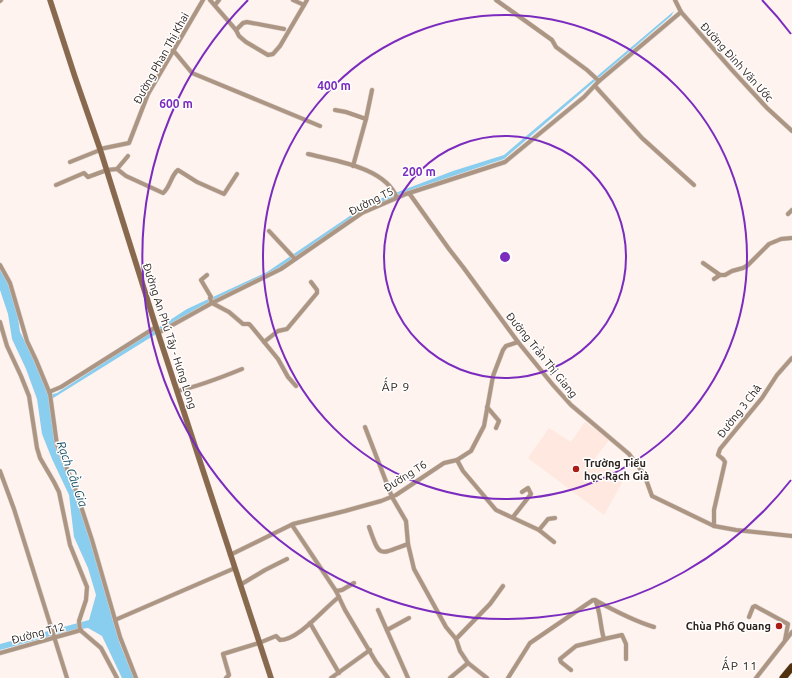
<svg xmlns="http://www.w3.org/2000/svg" width="792" height="678" viewBox="0 0 792 678" font-family="Ubuntu,sans-serif">
  <style>
    .built { fill: #fee8df }
    .water { fill: #89cdef }
    .lines { fill: none; stroke-linecap: round; stroke-linejoin: round }
    .street-casing { stroke: #d8cec9; stroke-width: 5 }
    .secondary-casing { stroke: #d8cec9; stroke-width: 6 }
    .highway-casing { stroke: #d8cec9; stroke-width: 8 }
    .street { stroke: #ac9683; stroke-width: 4 }
    .secondary { stroke: #88694d; stroke-width: 5.5 }
    .highway { stroke: #51300e; stroke-width: 7 }
    .ring { fill: none; stroke: #7b2cbf; stroke-width: 2 }
    .poi-dot { fill: #ac1b14; stroke: #fff; stroke-width: 1.5 }
    .labels { text-anchor: middle; stroke-width: 3; stroke-linejoin: round; paint-order: stroke }
    .street-label { font-size: 11px; fill: #2d231f; stroke: #fff }
    .poi-label { font-size: 11px; font-weight: bold; fill: #2d231f; stroke: #fff; text-anchor: start }
    .neighbourhood-label { font-size: 12px; letter-spacing: 1px; fill: #2d231f; stroke: #fff }
    .water-label { font-size: 12px; font-style: italic; fill: #0d465e; stroke: #fff }
    .centre { fill: #7b2cbf; stroke: #fff; stroke-width: 2 }
    .ring-label { font-size: 12px; text-anchor: middle; font-weight: bold; fill: #7b2cbf; stroke: #fff; stroke-width: 3; stroke-linejoin: round; paint-order: stroke }
  </style>
  <rect width="100%" height="100%" fill="#fef3ee"/>
  <!-- built -->
  <path class="built" d="M585,422L609,440L595,458L624,479L604,515L528,458L549,428L571,442Z"/>
  <!-- water -->
  <path class="water" d="M674,11L671,16L504,159L417,188L372,206L359,213L278,269L198,308L50,400L56,448L76,494L84,519L120,644L134,678H122L102,636L88,628L68,631L0,650V644L89,620L96,595L88,568L74,537L69,495L52,459L42,434L37,399L26,369L12,339L8,314L0,290V267L8,283L16,304L20,332L35,361L49,395L57,393L187,309L267,272L369,203L453,171L504,155Z"/>
  <g class="lines">
    <!-- street casing -->
    <g class="street-casing">
      <g id="street">
        <path d="M210,0L236,30L239,36L246,42L268,55L273,54L280,46L307,0"/>
        <path d="M293,0L304,5"/>
        <path d="M496,0L552,40L556,47L587,70L599,81"/>
        <path d="M675,0L681,12L732,70L767,108L792,131"/>
        <path d="M0,1L1,0"/>
        <path d="M215,5L219,0"/>
        <path d="M236,30L243,23L247,22L284,29"/>
        <path d="M173,50L192,73L320,126"/>
        <path d="M595,86L642,138L694,185"/>
        <path d="M335,110L346,112L366,119"/>
        <path d="M100,149L129,143L148,94L203,0"/>
        <path d="M308,154C335,161 385,167 397,198"/>
        <path d="M70,162L100,150"/>
        <path d="M353,166L366,119L372,90"/>
        <path d="M117,169L126,176L163,193C170,188 171,175 178,170L197,182L224,194L237,174"/>
        <path d="M107,170L117,169L128,156"/>
        <path d="M56,185L84,173L88,177L107,170"/>
        <path d="M409,193L449,249L463,267L518,342L553,385L571,405L629,454L644,474L652,496L714,526L736,530L792,536"/>
        <path d="M788,214L792,210"/>
        <path d="M269,231L295,259"/>
        <path d="M703,263L720,275"/>
        <path d="M0,265L10,283L27,341L36,360L50,394L57,445L75,488L92,540L120,637L136,678"/>
        <path d="M207,275L201,280L211,297L210,298L212,303L229,312L243,324H249L251,326L278,359L288,377L296,386"/>
        <path d="M714,279L720,275H725L732,271L743,268L748,265L769,244L781,239L792,238"/>
        <path d="M0,322L7,346L21,376L29,396L37,448L40,458L54,482L59,492L70,545L87,587L86,600L79,621L80,630L101,648L117,678"/>
        <path d="M158,333L212,303L281,269L362,213L406,194L505,162L584,97L599,81L681,12"/>
        <path d="M264,342L278,331L287,329L317,293V290L311,282"/>
        <path d="M177,391C200,386 220,378 242,369"/>
        <path d="M49,392L61,387L156,327"/>
        <path d="M487,407L499,421L496,428"/>
        <path d="M365,427L392,497L406,521L408,544L414,569L446,627L456,639L460,651L468,663"/>
        <path d="M457,460L463,471L496,510L539,530L554,542"/>
        <path d="M0,471L14,509L67,678"/>
        <path d="M513,517L531,494L528,488L522,492"/>
        <path d="M292,525L336,591L345,610L376,662L388,678"/>
        <path d="M714,526V510L725,462L723,459L718,455L720,449L762,398L777,375L792,358"/>
        <path d="M369,527C380,558 378,555 408,544"/>
        <path d="M539,530L548,519L555,518"/>
        <path d="M230,555L293,524L345,511L381,501L396,495L444,463L457,460L471,451L484,426L493,376L503,350L506,346L518,342"/>
        <path d="M240,585L265,570L287,559"/>
        <path d="M336,591L342,590L354,583"/>
        <path d="M595,600C601,612 600,627 604,639L622,635L626,644V659"/>
        <path d="M378,610L408,678"/>
        <path d="M749,617L753,607L755,606L788,624L785,640"/>
        <path d="M115,620L235,568"/>
        <path d="M310,623L339,673"/>
        <path d="M387,630L409,618"/>
        <path d="M456,639L490,604L503,586"/>
        <path d="M0,653L81,630"/>
        <path d="M571,670L561,662L560,659L576,646L604,639"/>
        <path d="M226,678L229,675L223,654L259,643L276,636L280,640C299,640 324,608 339,597"/>
        <path d="M331,678L370,650"/>
        <path d="M450,678L468,663L487,678"/>
        <path d="M508,678L530,643L593,600H595C613,610 634,621 654,627"/>
        <path d="M756,678L792,632"/>
      </g>
    </g>
    <!-- secondary casing -->
    <g class="secondary-casing">
      <path id="secondary" d="M50,0L75,77L100,149L156,327L271,678"/>
    </g>
    <!-- highway casing -->
    <g class="highway-casing">
      <path id="highway" d="M783,678L792,667"/>
    </g>
    <!-- street -->
    <use href="#street" class="street"/>
    <!-- secondary -->
    <use href="#secondary" class="secondary"/>
    <!-- highway -->
    <use href="#highway" class="highway"/>
  </g>
  <!-- distance rings -->
  <g class="ring">
    <circle cx="505" cy="257" r="121"/>
    <circle cx="505" cy="257" r="242"/>
    <path d="M791 480A363 363 0 1 1 248 0M762 0A363 363 0 0 1 791 34"/>
  </g>
  <!-- markers -->
  <g class="poi-dot">
    <circle cx="576" cy="469" r="4"/>
    <circle cx="779" cy="626" r="4"/>
  </g>
  <g class="labels">
    <!-- street labels -->
    <g class="street-label">
      <text transform="translate(161 58) rotate(-61)" y="4">Đường Phan Thị Khai</text>
      <text transform="translate(737 62) rotate(48)" y="4">Đường Đinh Văn Ước</text>
      <text transform="translate(371 201) rotate(-27)" y="4">Đường T5</text>
      <text transform="translate(170 336) rotate(72)" y="4">Đường An Phú Tây - Hưng Long</text>
      <text transform="translate(542 355) rotate(51)" y="4">Đường Trần Thị Giang</text>
      <text transform="translate(739 411) rotate(-52)" y="4">Đường 3 Chả</text>
      <text transform="translate(405 476) rotate(-32)" y="4">Đường T6</text>
      <text transform="translate(38 633) rotate(-15)" y="4">Đường T12</text>
    </g>
    <!-- poi labels -->
    <g class="poi-label">
      <text x="584" y="467">Trường Tiểu<tspan x="584" dy="13">học Rạch Già</tspan></text>
      <text x="771" y="630" text-anchor="end">Chùa Phổ Quang</text>
    </g>
    <!-- neighbourhood labels -->
    <g class="neighbourhood-label">
      <text x="396" y="391">ẤP 9</text>
      <text x="740" y="670">ẤP 11</text>
    </g>
    <!-- water labels -->
    <g class="water-label">
      <text transform="translate(72 474) rotate(70)" y="4">Rạch Cầu Gia</text>
    </g>
  </g>
  <circle cx="505" cy="257" r="6" class="centre"/>
  <g class="ring-label">
    <text x="334" y="90">400 m</text>
    <text x="176" y="108">600 m</text>
    <text x="419" y="176">200 m</text>
  </g>
</svg>
